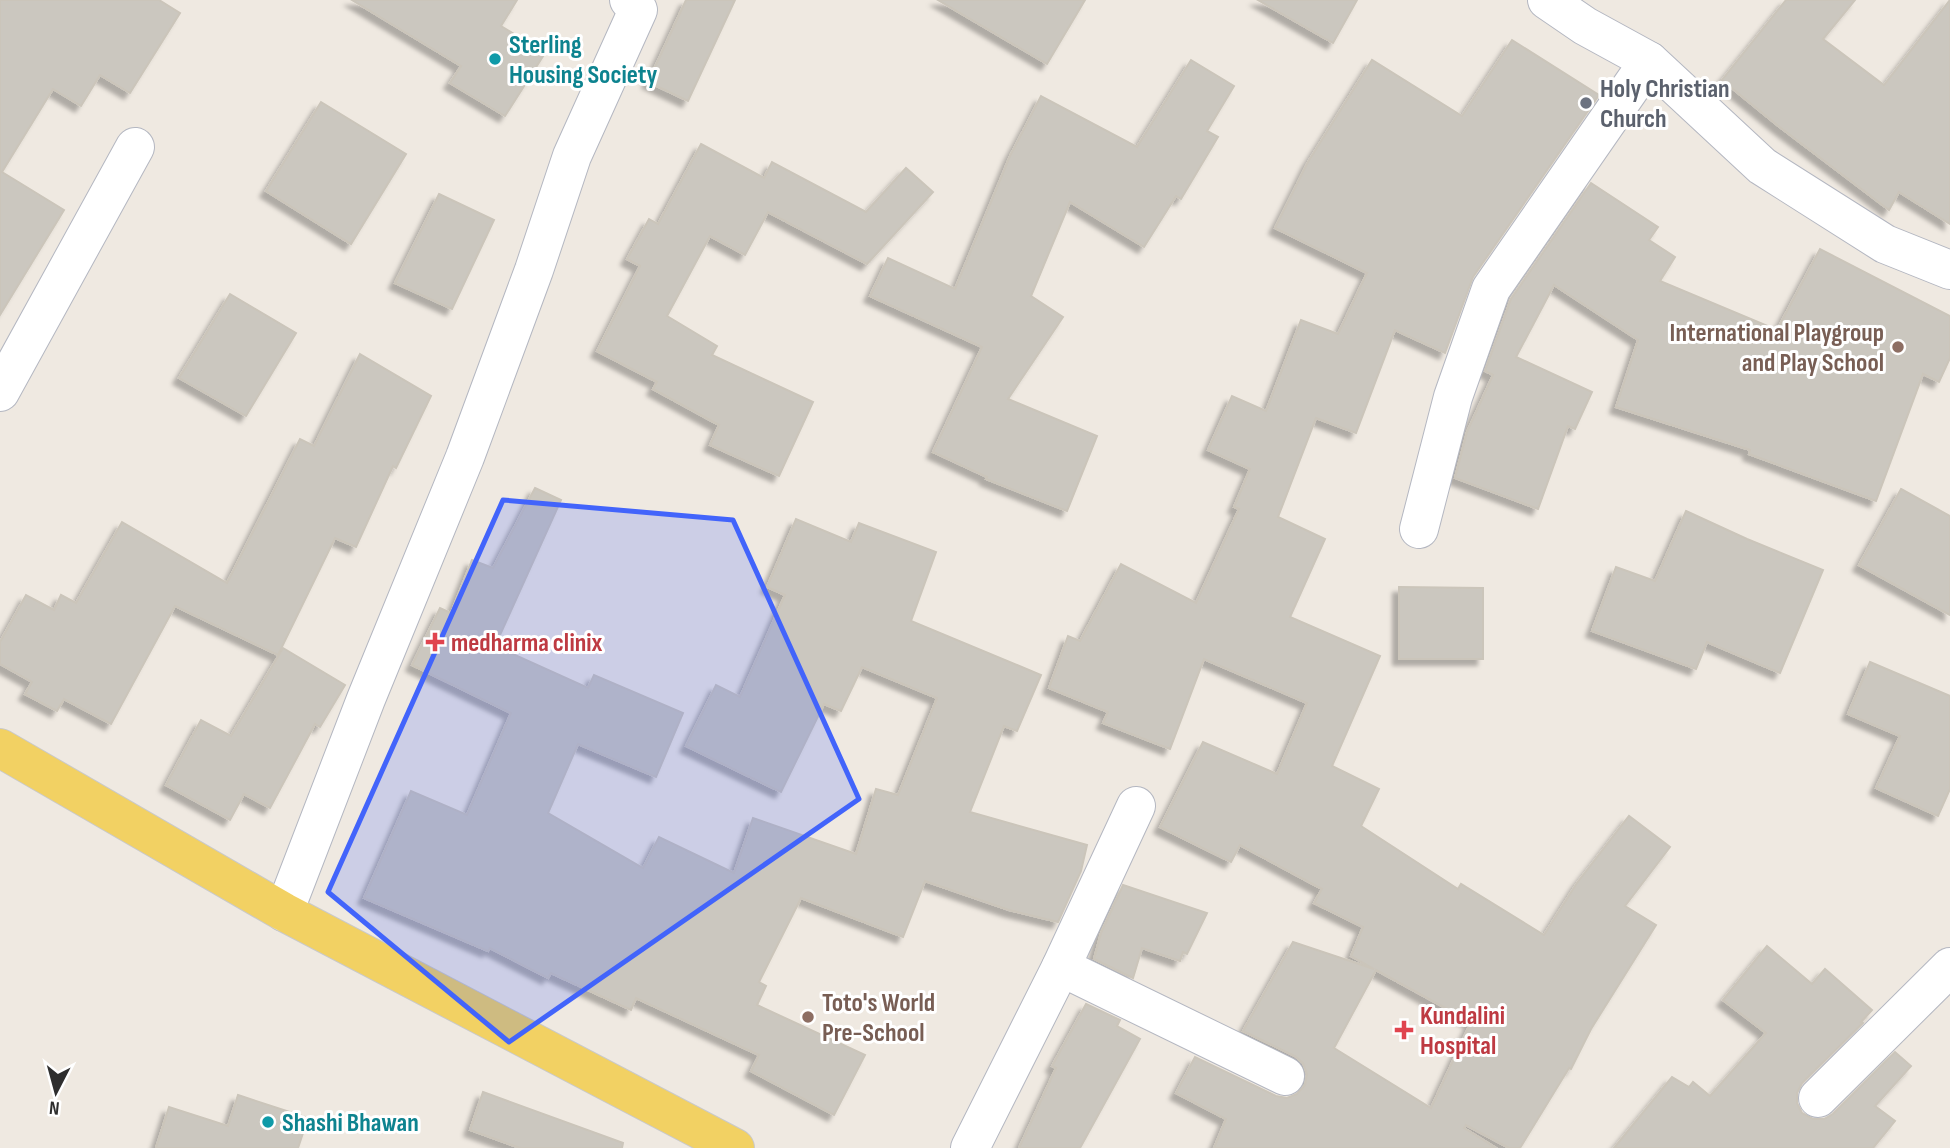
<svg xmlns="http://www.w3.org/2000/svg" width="1950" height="1148" viewBox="0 0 1950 1148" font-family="'Sofia Sans Condensed',sans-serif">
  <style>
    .building { fill: #cbc7bf; stroke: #cbc5ba; stroke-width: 2; fill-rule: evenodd; filter: url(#shadow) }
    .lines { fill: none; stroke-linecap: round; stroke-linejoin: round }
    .minor-casing { stroke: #b4b7c1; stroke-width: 40 }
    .major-casing { stroke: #c9c9c9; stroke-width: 40 }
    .minor { stroke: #fff; stroke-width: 38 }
    .major { stroke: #f2d163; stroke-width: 38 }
    .marked { fill: #4264fb; fill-opacity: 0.2; stroke: #4264fb; stroke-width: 5; stroke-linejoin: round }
    .culture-dot { fill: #0f9aa8; stroke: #fff; stroke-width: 2.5 }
    .worship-dot { fill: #6b7280; stroke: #fff; stroke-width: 2.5 }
    .education-dot { fill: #8d6e63; stroke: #fff; stroke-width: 2.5 }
    .health-dot { fill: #e0444e; stroke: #fff; stroke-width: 2.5 }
    .labels { text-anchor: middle; stroke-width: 6; stroke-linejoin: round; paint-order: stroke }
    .culture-label { font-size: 26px; font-weight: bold; fill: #0d838f; stroke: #fff; text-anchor: start }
    .worship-label { font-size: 26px; font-weight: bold; fill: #5b616d; stroke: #fff; text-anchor: start }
    .education-label { font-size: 26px; font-weight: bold; fill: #785e54; stroke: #fff; text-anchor: end }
    .health-label { font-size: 26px; font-weight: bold; fill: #be3a42; stroke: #fff; text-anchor: start }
  </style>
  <defs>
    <filter id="shadow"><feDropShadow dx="-6" dy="6" stdDeviation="2" flood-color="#0004"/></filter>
  </defs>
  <rect width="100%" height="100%" fill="#efe9e1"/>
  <!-- building -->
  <g class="building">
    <path d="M0,0H159L180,13L130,93L100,75L81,106L53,89L2,172L64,210L0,315Z"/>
    <path d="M352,0H517L501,26L545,53L505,116L450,83L461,66Z"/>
    <path d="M686,0H735L688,101L648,82Z"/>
    <path d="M938,0H1085L1047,64Z"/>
    <path d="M1258,0H1357L1333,43Z"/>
    <path d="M1786,0H1855L1823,39L1884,85L1950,0V224L1899,192L1889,210L1777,125L1722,80Z"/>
    <path d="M1512,40L1599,95L1473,277L1445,353L1395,330L1356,433L1316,418L1278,517L1325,539L1290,617L1380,656L1332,766L1379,789L1361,826L1458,889L1461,884L1544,935L1577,883L1629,816L1670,847L1625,906L1656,925L1591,1029L1571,1069L1569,1068L1520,1148H1509L1466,1125L1464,1128L1496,1148H1214L1226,1119L1176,1093L1195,1057L1276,1096L1287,1098L1297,1094L1305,1085L1307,1074L1303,1063L1295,1056L1243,1031L1293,942L1374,969L1351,956L1363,927L1314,903L1322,889L1240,845L1231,862L1160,827L1203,742L1277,774L1307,703L1204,659L1170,749L1103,723L1108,712L1049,688L1068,636L1080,641L1121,564L1196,603L1239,509L1234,507L1250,469L1208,450L1232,396L1266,411L1301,320L1338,334L1367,273L1275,228L1308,162L1372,60L1462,116ZM1376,970L1471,1022L1431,1108L1334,1048Z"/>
    <path d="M1191,60L1234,86L1207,131L1218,137L1181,199L1176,196L1144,247L1070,202L1031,296L1063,317L1008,399L1097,436L1067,511L986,479L987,477L933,452L982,347L870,296L888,258L955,289L1010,156L1041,96L1137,147Z"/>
    <path d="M321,102L406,154L351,244L266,191Z"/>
    <path d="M701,144L764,178L772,162L866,212L906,168L933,192L867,264L768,212L745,255L710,236L667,316L717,346L712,355L813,402L779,476L710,445L719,425L653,389L657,382L597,351L640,266L627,259L649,219L658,224Z"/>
    <path d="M1591,183L1658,227L1649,240L1675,257L1660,281L1777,330L1820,249L1950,316V358L1939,382L1923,374L1876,501L1749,454L1750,450L1616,407L1638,340L1554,285L1516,357L1592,392L1575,429L1568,426L1538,509L1455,478L1467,432L1493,375L1485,371L1511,299Z"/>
    <path d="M439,194L494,220L452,309L395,283Z"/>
    <path d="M230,294L296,333L246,416L179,378Z"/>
    <path d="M360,354L431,396L396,468L393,466L356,547L335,538L278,655L175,606L111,724L64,699L57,711L25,694L32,682L0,664V642L26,595L54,610L61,595L76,603L122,522L227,583L300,439L314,446Z"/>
    <path d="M535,488L561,500L495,646L588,688L594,675L683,713L656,777L578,744L548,813L643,868L659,837L734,873L753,818L856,854L876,789L898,795L937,698L862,667L841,711L824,704L781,792L686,746L716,685L740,697L785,595L767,587L796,519L851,542L859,523L936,552L911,621L1041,675L1017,731L1004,726L970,812L1087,845L1081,871L1058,922L1009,910L925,881L903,937L801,898L759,982L766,986L757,1005L865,1055L834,1115L751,1071L759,1055L636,998L631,1010L551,973L548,978L490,948L488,951L364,898L411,791L467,815L511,713L412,665L440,608L451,613L472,560L493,568Z"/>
    <path d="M1901,489L1950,516V615L1859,565Z"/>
    <path d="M1686,511L1747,539L1823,570L1780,673L1707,642L1696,669L1592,631L1616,567L1655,581Z"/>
    <path d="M1399,587L1483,588V659H1399Z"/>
    <path d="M283,648L345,685L320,727L315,724L270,808L244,794L230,820L166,785L201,720L231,736Z"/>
    <path d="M1870,662L1950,696V789L1938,816L1876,788L1900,736L1848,714Z"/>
    <path d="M1123,885L1207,913L1187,954L1183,952L1180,961L1142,948L1133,978L1094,959L1101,933Z"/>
    <path d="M1767,946L1812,984L1825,969L1872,1010L1861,1022L1863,1023L1802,1083L1797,1093V1103L1802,1113L1813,1119H1824L1833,1114L1895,1052L1911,1066L1875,1106L1895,1121L1873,1148H1614L1672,1077L1689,1087L1693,1082L1710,1096L1766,1033L1723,1000Z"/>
    <path d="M1086,1004L1120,1020L1117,1026L1140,1039L1080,1148H1019L1056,1068L1052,1066Z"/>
    <path d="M483,1092L623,1143L622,1148H520L470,1130Z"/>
    <path d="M238,1095L308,1118L298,1148H156L169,1107L228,1126Z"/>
  </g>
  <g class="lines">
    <!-- minor casing -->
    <g class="minor-casing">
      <g id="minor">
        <path d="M1547,0L1585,26L1649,61L1762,166L1885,244L1950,270"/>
        <path d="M0,392L135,147"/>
        <path d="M1419,529L1453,397L1491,289L1649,61"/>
        <path d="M284,912L366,699L465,457L534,270L572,156L638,10L629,0"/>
        <path d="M1061,967L1285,1076"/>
        <path d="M1818,1098L1950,967"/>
        <path d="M970,1148L1061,967L1136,806"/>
      </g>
    </g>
    <!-- major casing -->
    <g class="major-casing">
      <path id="major" d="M0,748L284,912L735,1148"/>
    </g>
    <!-- minor -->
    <use href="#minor" class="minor"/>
    <!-- major -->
    <use href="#major" class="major"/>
  </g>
  <!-- marked area -->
  <path class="marked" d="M503,500L733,520L859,799L509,1042L328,892Z"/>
  <!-- markers -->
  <g class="culture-dot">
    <circle cx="495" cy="59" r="7"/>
    <circle cx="268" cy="1122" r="7"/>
  </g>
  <circle class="worship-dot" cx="1586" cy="103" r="7"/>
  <g class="education-dot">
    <circle cx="1898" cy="347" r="7"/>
    <circle cx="808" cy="1017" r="7"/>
  </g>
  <g class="health-dot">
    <path d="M431.5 631.5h7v7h7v7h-7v7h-7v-7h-7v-7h7z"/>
    <path d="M1400.5 1019.5h7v7h7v7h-7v7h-7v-7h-7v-7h7z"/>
  </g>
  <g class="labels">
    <!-- culture labels -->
    <g class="culture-label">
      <text x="509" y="53">Sterling<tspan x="509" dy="30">Housing Society</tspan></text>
      <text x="282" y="1131">Shashi Bhawan</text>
    </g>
    <!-- worship labels -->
    <g class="worship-label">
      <text x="1600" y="97">Holy Christian<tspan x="1600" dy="30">Church</tspan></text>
    </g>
    <!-- education labels -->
    <g class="education-label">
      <text x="1884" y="341">International Playgroup<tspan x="1884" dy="30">and Play School</tspan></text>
      <text x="822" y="1011" text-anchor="start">Toto's World<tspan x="822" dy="30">Pre-School</tspan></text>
    </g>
    <!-- health labels -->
    <g class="health-label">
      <text x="451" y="651">medharma clinix</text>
      <text x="1420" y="1024">Kundalini<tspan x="1420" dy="30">Hospital</tspan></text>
    </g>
  </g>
  <!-- north arrow -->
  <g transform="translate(56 1092) rotate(186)" stroke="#ffffff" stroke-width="5" paint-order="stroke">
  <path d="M0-5L12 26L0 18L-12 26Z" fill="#2e2e2e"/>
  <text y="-10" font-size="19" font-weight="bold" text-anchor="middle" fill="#2e2e2e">N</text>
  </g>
</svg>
